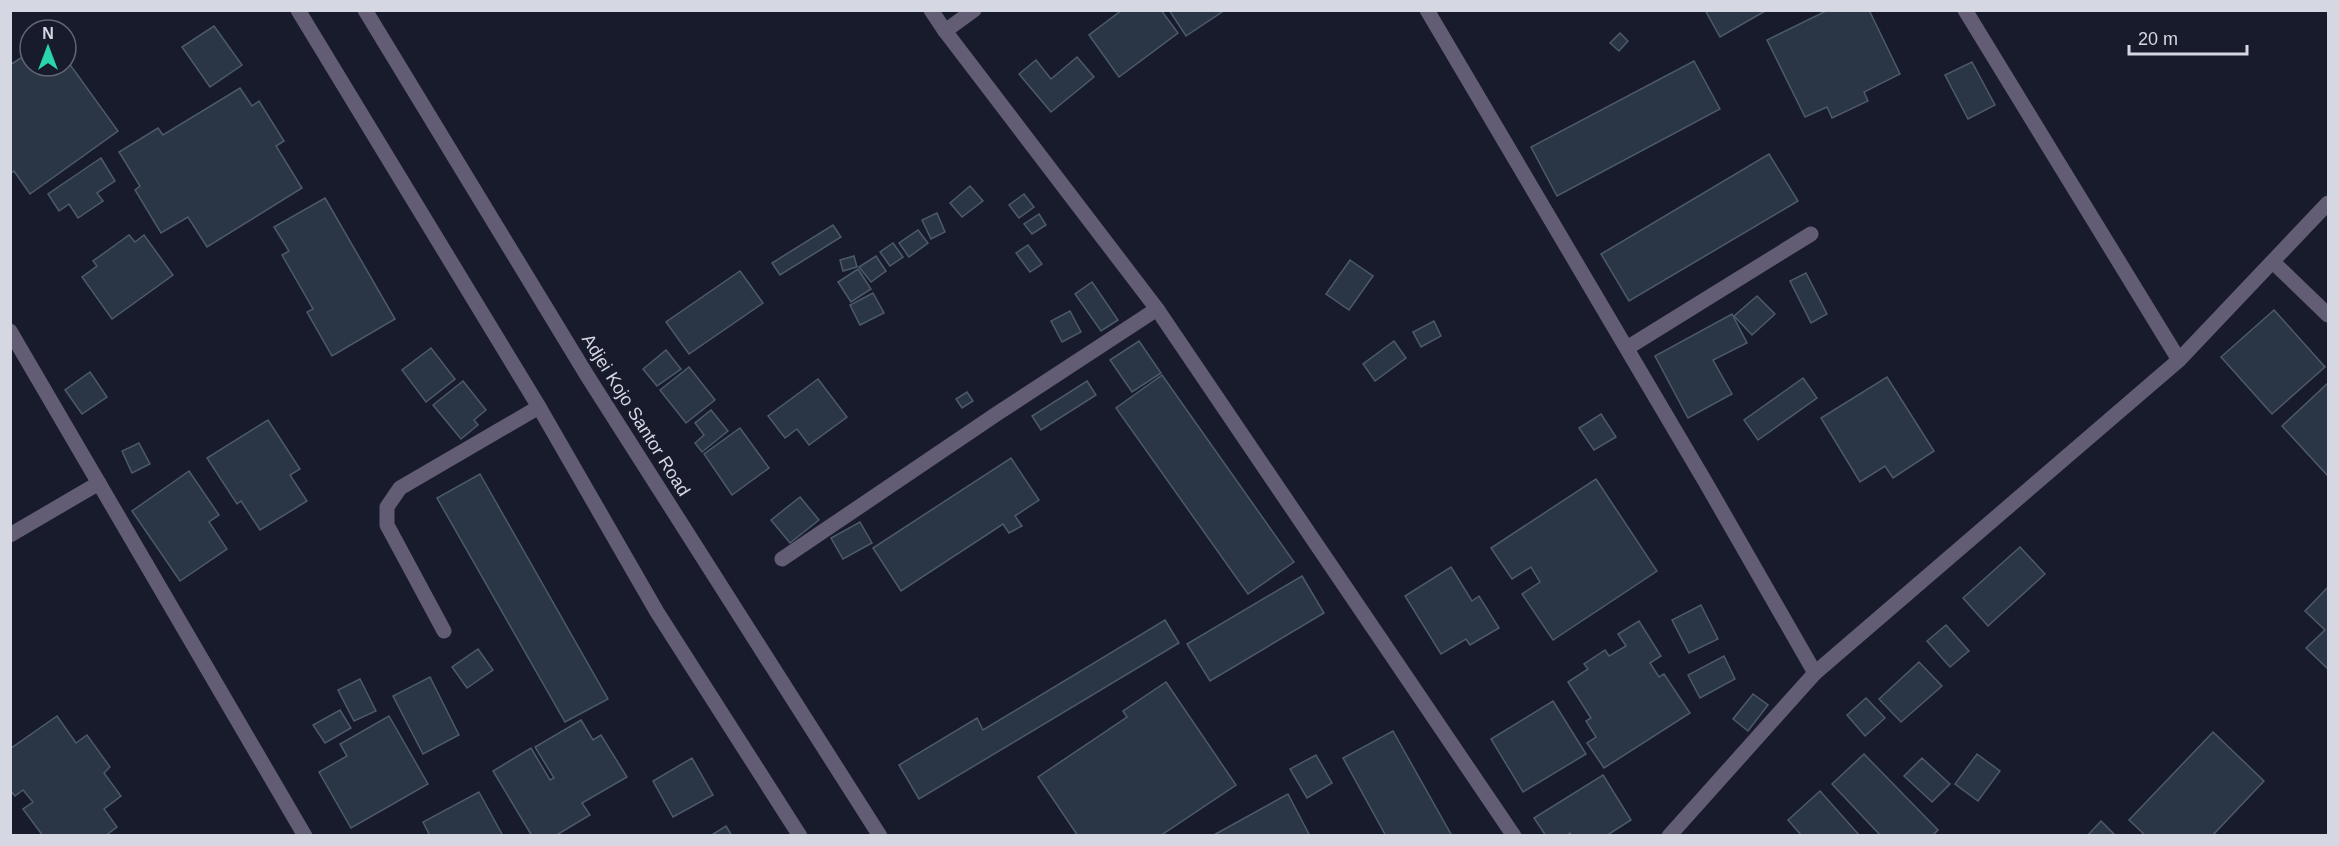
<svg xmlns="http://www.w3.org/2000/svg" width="2339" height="846" viewBox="0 0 2339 846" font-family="Helvetica,sans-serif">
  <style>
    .building { fill: #2a3645; stroke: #4d5a6a; stroke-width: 1.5 }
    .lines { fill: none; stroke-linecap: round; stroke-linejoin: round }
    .minor { stroke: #635c75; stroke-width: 15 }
    .labels { text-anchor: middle; stroke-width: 6; stroke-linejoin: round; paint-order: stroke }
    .street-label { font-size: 18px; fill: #d5d7e3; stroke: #181b2b }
  </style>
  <rect width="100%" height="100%" fill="#181b2b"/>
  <!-- building -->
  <g class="building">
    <path d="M1122,10H1161L1178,33L1119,77L1089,35Z"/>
    <path d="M1169,10H1225L1186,36Z"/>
    <path d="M1705,10H1767L1720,37Z"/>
    <path d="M1828,10H1869L1900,74L1864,92L1868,101L1832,118L1827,107L1805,117L1767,40Z"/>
    <path d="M214,26L242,65L210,87L182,47Z"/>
    <path d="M1620,33L1628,41L1619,51L1610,43Z"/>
    <path d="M30,52V66H66V59L118,131L30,194L14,171L10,174V65Z"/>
    <path d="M1077,57L1094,77L1051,112L1019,74L1036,60L1051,79Z"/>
    <path d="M1694,61L1720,109L1557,196L1531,147Z"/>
    <path d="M1972,62L1995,105L1968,119L1945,75Z"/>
    <path d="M240,88L252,106L259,101L284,141L276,146L302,188L207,247L188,217L161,233L135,190L140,186L119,152L158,128L163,135Z"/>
    <path d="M1769,154L1798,201L1629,301L1601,254Z"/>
    <path d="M101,158L115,181L97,193L103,201L78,218L69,204L59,211L48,194Z"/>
    <path d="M970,186L983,201L962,217L950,203Z"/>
    <path d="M1024,194L1034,207L1019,218L1009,205Z"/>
    <path d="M325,198L395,319L332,356L307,312L313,309L282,255L289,251L274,227Z"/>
    <path d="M937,213L945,232L931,239L922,220Z"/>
    <path d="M1039,214L1046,225L1032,234L1024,224Z"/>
    <path d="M833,225L841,237L780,275L772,263Z"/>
    <path d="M918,230L928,243L909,257L899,243Z"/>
    <path d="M129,235L135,242L144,235L173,275L112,319L82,277L97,266L93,261Z"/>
    <path d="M893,243L903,257L890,266L880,252Z"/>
    <path d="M1028,245L1042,264L1030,272L1016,253Z"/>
    <path d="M854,256L857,267L843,271L840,260Z"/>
    <path d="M876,256L886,271L871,282L859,267Z"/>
    <path d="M1350,260L1373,276L1349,310L1326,294Z"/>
    <path d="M858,269L871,289L851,302L838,282Z"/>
    <path d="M740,271L763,303L689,354L666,322Z"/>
    <path d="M1806,273L1827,314L1811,323L1790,281Z"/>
    <path d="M1092,282L1118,320L1101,331L1075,294Z"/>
    <path d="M873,293L884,313L860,325L850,305Z"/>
    <path d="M1757,296L1775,314L1752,335L1734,316Z"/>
    <path d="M2274,310L2325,367L2272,414L2221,357Z"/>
    <path d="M1070,311L1081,332L1062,342L1051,321Z"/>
    <path d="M1732,314L1747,343L1713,360L1732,394L1688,418L1655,356Z"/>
    <path d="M1434,321L1441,336L1421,347L1413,332Z"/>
    <path d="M1139,341L1161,373L1132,392L1110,360Z"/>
    <path d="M1394,341L1406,358L1375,381L1363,364Z"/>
    <path d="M431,348L455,379L426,402L402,370Z"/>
    <path d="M666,350L681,369L657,386L643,369Z"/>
    <path d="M689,367L715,400L686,423L660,390Z"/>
    <path d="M90,372L107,397L82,414L65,390Z"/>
    <path d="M1162,375L1294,562L1248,594L1116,408Z"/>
    <path d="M1887,377L1934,451L1893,478L1885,466L1860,482L1821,418Z"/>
    <path d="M1803,378L1817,398L1758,440L1744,420Z"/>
    <path d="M818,379L847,417L809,445L797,429L785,438L768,416Z"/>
    <path d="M463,381L486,410L474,420L478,425L461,439L433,405Z"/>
    <path d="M1087,381L1096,395L1041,430L1032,416Z"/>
    <path d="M2328,383V476L2282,426Z"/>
    <path d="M967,392L973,401L962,408L956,399Z"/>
    <path d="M711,410L728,431L702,452L695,443L704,435L695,423Z"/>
    <path d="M1601,414L1616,437L1594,450L1579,428Z"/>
    <path d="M268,420L300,469L290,475L307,501L260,530L241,501L237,504L207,458Z"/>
    <path d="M740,428L769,468L732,495L704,454Z"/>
    <path d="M139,443L150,464L132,473L122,451Z"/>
    <path d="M1011,458L1039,500L1015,516L1022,526L1009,533L1003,524L901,591L873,548Z"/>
    <path d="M189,471L219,515L209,522L227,549L180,581L132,511Z"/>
    <path d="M480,474L608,699L565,722L437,498Z"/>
    <path d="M1596,479L1657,571L1553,640L1522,594L1540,582L1531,567L1512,579L1491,548Z"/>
    <path d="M800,497L819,520L790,543L771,520Z"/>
    <path d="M860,522L872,543L843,559L831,538Z"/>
    <path d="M2020,547L2045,574L1988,626L1963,598Z"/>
    <path d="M1451,567L1472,601L1479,596L1499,628L1470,645L1466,639L1441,654L1405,596Z"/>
    <path d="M1302,576L1324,613L1210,681L1187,644Z"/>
    <path d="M2328,587V669L2306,648L2325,630L2305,611Z"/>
    <path d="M1701,605L1718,639L1689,653L1672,620Z"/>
    <path d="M1165,620L1179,643L919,799L899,765L977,718L983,730Z"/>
    <path d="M1639,621L1661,656L1650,663L1659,677L1664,674L1690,713L1604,768L1587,743L1596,737L1586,721L1591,718L1568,682L1588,669L1584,664L1605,650L1609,656L1626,646L1618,634Z"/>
    <path d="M1946,625L1969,651L1950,667L1927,641Z"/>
    <path d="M478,649L493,670L467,688L452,667Z"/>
    <path d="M1724,656L1735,679L1700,698L1688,675Z"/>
    <path d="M1919,662L1942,686L1901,722L1879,699Z"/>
    <path d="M430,677L459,735L423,754L393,696Z"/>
    <path d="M360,679L376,711L354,721L338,690Z"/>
    <path d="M1166,682L1236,785L1160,836H1078L1038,777L1127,717L1123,711Z"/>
    <path d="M1753,694L1768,705L1748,731L1733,719Z"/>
    <path d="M1866,698L1885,718L1865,736L1847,715Z"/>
    <path d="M1553,701L1586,754L1523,792L1491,739Z"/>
    <path d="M340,710L351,728L325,743L313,725Z"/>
    <path d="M57,716L76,743L87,735L110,767L104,773L121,796L104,809L117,827L105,836H43L23,809L33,802L23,790L15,796L10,790V749Z"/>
    <path d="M389,716L428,784L351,828L319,772L347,756L340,744Z"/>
    <path d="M581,720L593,740L601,735L627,777L582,803L590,815L555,836H532L493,771L531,748L550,780L554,778L535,747Z"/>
    <path d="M1393,731L1452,836H1386L1343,758Z"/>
    <path d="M2213,732L2264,781L2212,836H2146L2129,820Z"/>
    <path d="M1864,754L1938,830L1932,836H1881L1832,784Z"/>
    <path d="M1977,754L2000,771L1978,801L1955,784Z"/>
    <path d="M1316,755L1332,783L1307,798L1290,769Z"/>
    <path d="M692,758L713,795L673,817L653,781Z"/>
    <path d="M1922,758L1950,784L1932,802L1904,776Z"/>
    <path d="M1603,775L1631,820L1606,836H1571L1570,833L1566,836H1546L1534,818Z"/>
    <path d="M1820,791L1860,836H1802L1788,820Z"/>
    <path d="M479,792L503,836H430L423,822Z"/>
    <path d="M1288,794L1310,836H1212Z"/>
    <path d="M2101,821L2116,836H2087Z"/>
    <path d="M726,826L732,836H710Z"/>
  </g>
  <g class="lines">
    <!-- minor -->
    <g class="minor">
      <path d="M298,10L539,407L657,612L800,836"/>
      <path d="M365,10L588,377L880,836"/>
      <path d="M931,10L945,31L1157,309L1514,836"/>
      <path d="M1427,10L1706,483L1815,673"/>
      <path d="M1965,10L2179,360"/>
      <path d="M945,31L974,10"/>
      <path d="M2273,262L2328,315"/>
      <path d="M10,331L305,836"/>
      <path d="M1627,348L1811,234"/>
      <path d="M10,535L99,483"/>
      <path d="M782,559L998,413L1157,309"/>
      <path d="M444,631L387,525V507L400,488L539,407"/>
      <path d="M1669,836L1815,673L2179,360L2328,203"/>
    </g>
  </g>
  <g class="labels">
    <!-- street labels -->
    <g class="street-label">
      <text transform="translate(636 415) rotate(58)" y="6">Adjei Kojo Santor Road</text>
    </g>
  </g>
  <!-- border -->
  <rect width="2339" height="846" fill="none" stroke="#d5d7e3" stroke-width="24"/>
  <!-- north arrow -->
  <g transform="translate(48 48)"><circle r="28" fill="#181b2b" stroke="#646675" stroke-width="1.5"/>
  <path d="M0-4.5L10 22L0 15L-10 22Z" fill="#2bd5ac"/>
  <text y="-9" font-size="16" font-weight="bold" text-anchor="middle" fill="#d5d7e3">N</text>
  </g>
  <!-- scale -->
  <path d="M2129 45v9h118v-9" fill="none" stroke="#d5d7e3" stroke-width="3"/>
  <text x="2138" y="45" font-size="18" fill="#d5d7e3" stroke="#181b2b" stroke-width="4.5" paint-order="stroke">20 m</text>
</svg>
